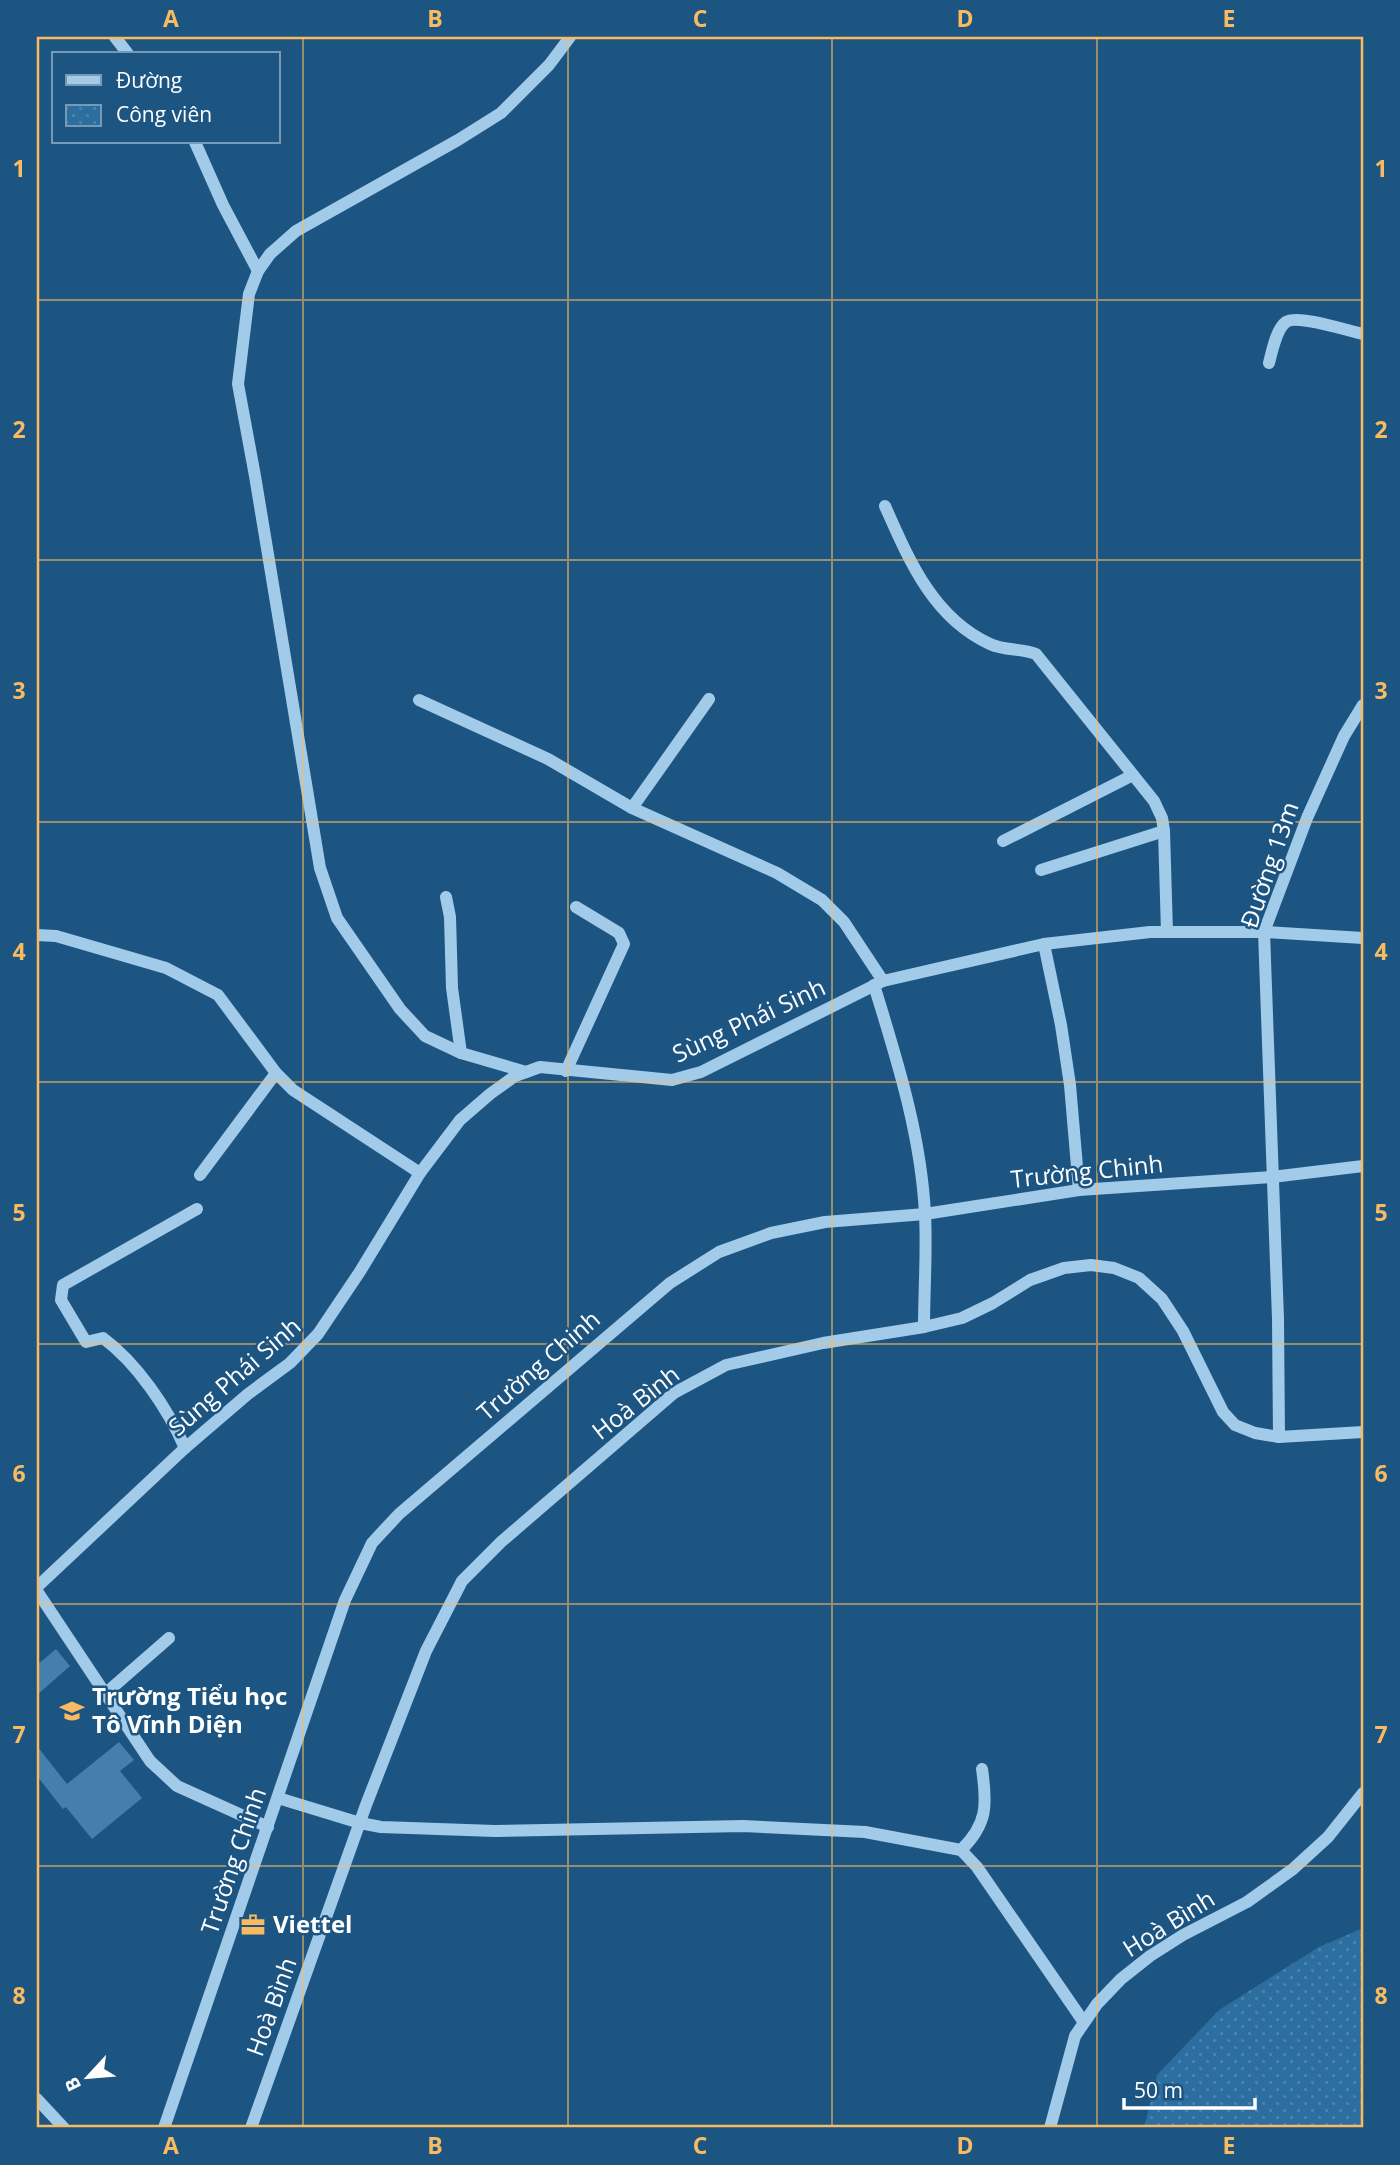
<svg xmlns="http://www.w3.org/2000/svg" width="1400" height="2165" viewBox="0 0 1400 2165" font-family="'Open Sans',sans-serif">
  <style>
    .park { fill: url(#park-dots) }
    .building { fill: #457fab }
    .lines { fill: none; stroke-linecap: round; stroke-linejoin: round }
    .minor { stroke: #a2cbea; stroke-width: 12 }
    .grid { fill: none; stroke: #fabb60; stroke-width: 2; stroke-opacity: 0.55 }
    .labels { text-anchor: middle; stroke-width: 5; stroke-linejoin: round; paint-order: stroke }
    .street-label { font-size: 24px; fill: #fff; stroke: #1d5582 }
    .poi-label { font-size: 24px; font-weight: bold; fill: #fff; stroke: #1d5582; text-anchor: start }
    .neatline { fill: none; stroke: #fabb60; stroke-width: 2.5 }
    .grid-label { font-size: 23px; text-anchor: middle; font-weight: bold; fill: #fabb60 }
  </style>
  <defs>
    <pattern id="park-dots" width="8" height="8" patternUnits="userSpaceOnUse" patternTransform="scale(1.75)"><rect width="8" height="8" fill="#2c6e9f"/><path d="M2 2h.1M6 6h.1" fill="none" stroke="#4c84ad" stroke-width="1.8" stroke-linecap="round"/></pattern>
  </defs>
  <rect width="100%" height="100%" fill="#1d5582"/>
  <!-- park -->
  <path class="park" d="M1363,1928V2128H1144L1157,2075L1219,2010L1319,1947Z"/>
  <!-- building -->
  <g class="building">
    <path d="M56,1649L70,1666L37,1695V1665Z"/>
    <path d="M119,1742L134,1760L120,1771L142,1798L92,1839L66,1807L63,1809L37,1776V1746L67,1784Z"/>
  </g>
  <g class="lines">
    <!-- minor -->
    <g class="minor">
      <path d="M115,37L128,54"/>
      <path d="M195,142L223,205L258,271"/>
      <path d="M1269,363C1272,352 1276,329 1286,322C1298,314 1348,331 1363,334"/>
      <path d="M885,506C909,560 933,618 990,644C1005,651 1021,648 1036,654L1154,801L1162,818L1164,831L1167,932"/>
      <path d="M419,700L548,759L632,808L777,873L822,900L844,922L883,981"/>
      <path d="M632,808L709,699"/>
      <path d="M1003,841L1133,775"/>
      <path d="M1041,870L1164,831"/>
      <path d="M446,897L450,917L452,988L461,1053"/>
      <path d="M37,935L56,936L166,968L218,995L276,1073L293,1090L420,1173"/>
      <path d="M1044,944L1061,1025L1070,1085L1079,1190"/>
      <path d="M874,985C897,1060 921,1135 925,1214C927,1251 924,1290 924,1327"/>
      <path d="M566,1071L624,944L619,933L576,907"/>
      <path d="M526,1072L461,1053L425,1036L400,1009L337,918L320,868L255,476L238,384L249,294L258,271L270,254L296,231L458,140L501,113L549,65L570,37"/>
      <path d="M200,1175L276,1073"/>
      <path d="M1279,1437L1278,1319L1264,932L1307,818L1344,736L1363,705"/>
      <path d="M185,1448C168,1409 137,1363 103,1338L86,1342L61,1300L63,1285L197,1209"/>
      <path d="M37,1587L185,1448L248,1394L290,1363L318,1334L359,1273L420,1173L460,1120L490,1094L515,1076L540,1067L672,1080L701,1072L883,981L1044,944L1150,932H1264L1363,938"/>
      <path d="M37,1591L150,1761L177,1786L268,1827"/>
      <path d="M106,1693L169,1638"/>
      <path d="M278,1798L360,1823L381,1827L495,1831L743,1826L865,1832L961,1850L977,1867L1083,2021"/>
      <path d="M961,1850C988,1824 987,1804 982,1769"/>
      <path d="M37,2099L64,2128"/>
      <path d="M164,2128L345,1600L372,1543L399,1514L670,1283L719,1252L771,1233L825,1222L925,1214L1079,1190L1272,1177L1363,1166"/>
      <path d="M251,2128L366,1805L426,1651L462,1581L501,1542L674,1393L726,1365L823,1343L924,1327L962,1318L993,1303L1030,1280L1064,1268L1091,1265L1114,1268L1139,1278L1162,1299L1183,1331L1223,1412L1235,1425L1255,1433L1279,1437L1363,1432"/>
      <path d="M1050,2128L1075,2036L1097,2004L1121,1979L1150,1956L1183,1935L1247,1902L1293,1869L1328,1837L1363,1793"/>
    </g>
  </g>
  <!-- grid -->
  <path class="grid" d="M303,37V2128M568,37V2128M832,37V2128M1097,37V2128M37,300H1363M37,560H1363M37,822H1363M37,1082H1363M37,1344H1363M37,1604H1363M37,1866H1363"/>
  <!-- icons -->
  <defs>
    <g id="school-bare" transform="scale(1.89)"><path d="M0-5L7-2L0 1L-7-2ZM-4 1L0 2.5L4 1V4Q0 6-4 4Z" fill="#fabb60" stroke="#1d5582" stroke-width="2.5" paint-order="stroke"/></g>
    <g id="office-bare" transform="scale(1.89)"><path d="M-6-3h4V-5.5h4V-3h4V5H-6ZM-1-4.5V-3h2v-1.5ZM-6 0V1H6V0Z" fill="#fabb60" stroke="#1d5582" stroke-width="2.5" paint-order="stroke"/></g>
  </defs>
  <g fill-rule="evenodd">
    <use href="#school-bare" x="72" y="1711"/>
    <use href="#office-bare" x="253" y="1925"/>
  </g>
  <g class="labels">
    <!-- street labels -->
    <g class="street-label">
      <text transform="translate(1270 865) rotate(-71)" y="8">Đường 13m</text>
      <text transform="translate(749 1021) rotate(-25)" y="8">Sùng Phái Sinh</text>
      <text transform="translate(1087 1172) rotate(-6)" y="8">Trường Chinh</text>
      <text transform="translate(539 1366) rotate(-41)" y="8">Trường Chinh</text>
      <text transform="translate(235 1377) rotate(-41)" y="8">Sùng Phái Sinh</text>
      <text transform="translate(636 1403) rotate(-38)" y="8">Hoà Bình</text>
      <text transform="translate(234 1861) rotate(-71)" y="8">Trường Chinh</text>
      <text transform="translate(1169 1924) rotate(-32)" y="8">Hoà Bình</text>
      <text transform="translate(272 2007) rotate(-70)" y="8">Hoà Bình</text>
    </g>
    <!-- poi labels -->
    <g class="poi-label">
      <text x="92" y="1705">Trường Tiểu học<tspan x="92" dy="28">Tô Vĩnh Diện</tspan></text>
      <text x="273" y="1933">Viettel</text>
    </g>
  </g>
  <!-- border -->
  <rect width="1400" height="2165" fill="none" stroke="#1d5582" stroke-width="77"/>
  <!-- legend -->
  <rect x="52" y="52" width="228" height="91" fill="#1d5582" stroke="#7799b4" stroke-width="2"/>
  <rect x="66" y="75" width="35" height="10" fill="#a2cbea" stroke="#7799b4" stroke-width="2"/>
  <text x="116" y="88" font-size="21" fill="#ffffff">Đường</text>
  <rect x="66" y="105" width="35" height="21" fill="url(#park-dots)" stroke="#7799b4" stroke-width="2"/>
  <text x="116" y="122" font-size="21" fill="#ffffff">Công viên</text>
  <!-- north arrow -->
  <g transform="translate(88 2077) rotate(244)" stroke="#1d5582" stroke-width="5" paint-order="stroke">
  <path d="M0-5L12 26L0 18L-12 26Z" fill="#ffffff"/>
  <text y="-10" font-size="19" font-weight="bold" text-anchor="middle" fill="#ffffff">B</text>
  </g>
  <!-- scale -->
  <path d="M1124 2098v10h131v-10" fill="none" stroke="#ffffff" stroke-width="3.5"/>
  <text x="1134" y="2098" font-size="21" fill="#ffffff" stroke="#1d5582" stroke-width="5" paint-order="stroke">50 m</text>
  <rect x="38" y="38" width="1324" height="2088" class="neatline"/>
  <g class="grid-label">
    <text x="171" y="27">A</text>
    <text x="435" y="27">B</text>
    <text x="700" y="27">C</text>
    <text x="965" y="27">D</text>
    <text x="1229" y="27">E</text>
    <text x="19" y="177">1</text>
    <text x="1381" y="177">1</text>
    <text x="19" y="438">2</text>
    <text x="1381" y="438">2</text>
    <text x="19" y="699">3</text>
    <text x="1381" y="699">3</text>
    <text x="19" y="960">4</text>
    <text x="1381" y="960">4</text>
    <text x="19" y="1221">5</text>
    <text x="1381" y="1221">5</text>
    <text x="19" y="1482">6</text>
    <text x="1381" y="1482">6</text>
    <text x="19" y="1743">7</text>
    <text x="1381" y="1743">7</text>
    <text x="19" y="2004">8</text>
    <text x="1381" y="2004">8</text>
    <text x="171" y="2154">A</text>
    <text x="435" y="2154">B</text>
    <text x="700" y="2154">C</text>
    <text x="965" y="2154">D</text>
    <text x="1229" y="2154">E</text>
  </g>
</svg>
